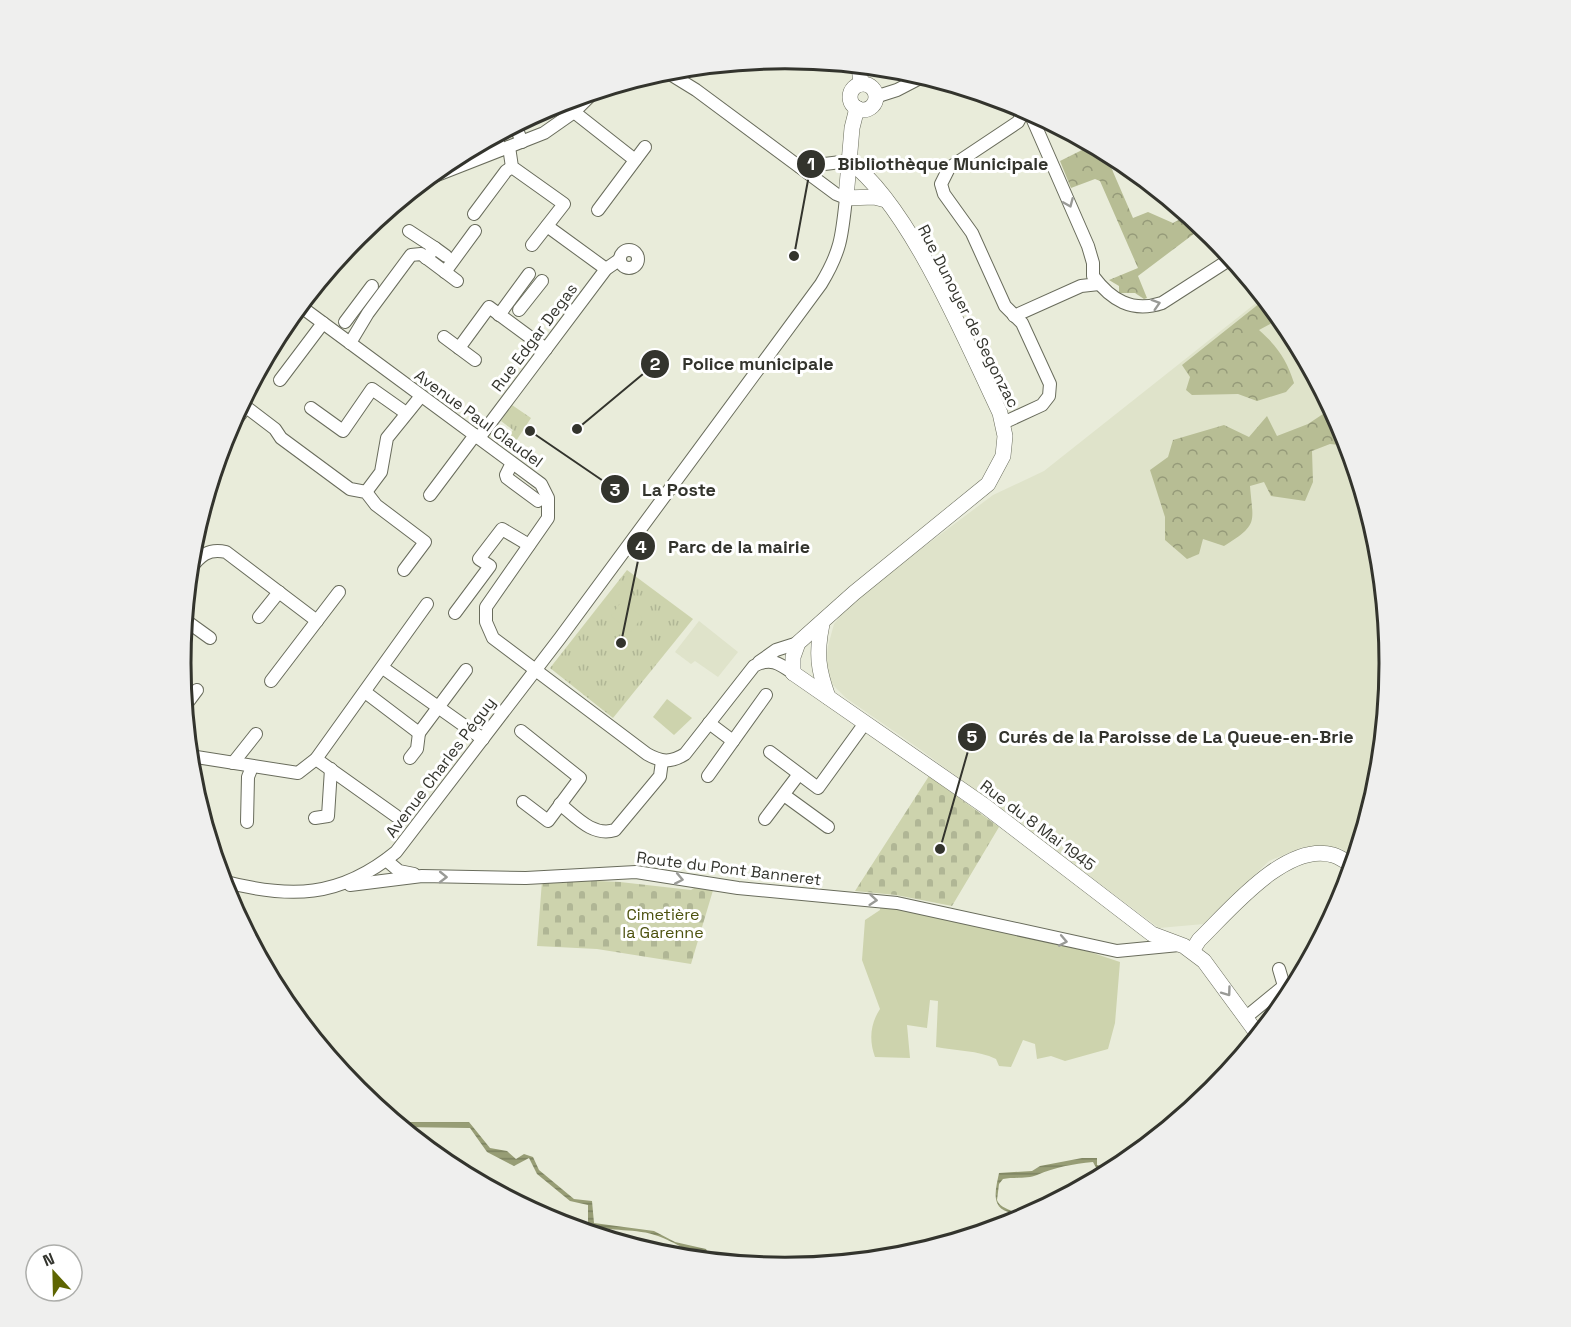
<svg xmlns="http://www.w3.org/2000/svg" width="1571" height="1327" viewBox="0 0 1571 1327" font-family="'Space Grotesk',sans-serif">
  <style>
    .built { fill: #dfe3ca }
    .grass { fill: url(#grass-tufts) }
    .forest { fill: url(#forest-crowns) }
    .cemetery { fill: url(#cemetery-stones) }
    .garden { fill: #cdd3ad }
    .water { fill: url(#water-rules) }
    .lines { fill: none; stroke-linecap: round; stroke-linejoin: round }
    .minor-casing { stroke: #696c5c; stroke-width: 14 }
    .major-casing { stroke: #696c5c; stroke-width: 16 }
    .minor { stroke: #fff; stroke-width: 12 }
    .major { stroke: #fff; stroke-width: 15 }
    .oneway { stroke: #999a96 }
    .labels { text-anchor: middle; stroke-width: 6; stroke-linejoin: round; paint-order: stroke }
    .street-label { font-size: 16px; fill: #33342d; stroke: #fff }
    .park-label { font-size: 16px; fill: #4c510e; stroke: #fff }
    .rim { fill: none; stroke: #33342d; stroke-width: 3 }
    .leader { fill: none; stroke: #33342d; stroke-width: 2 }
    .callout-dot { fill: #33342d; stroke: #fff; stroke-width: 2 }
    .mark-label { font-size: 18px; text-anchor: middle; font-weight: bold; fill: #fff }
    .callout-label { font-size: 18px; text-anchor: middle; font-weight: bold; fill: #33342d; stroke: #fff; stroke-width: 6; stroke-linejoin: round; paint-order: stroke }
  </style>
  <defs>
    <pattern id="grass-tufts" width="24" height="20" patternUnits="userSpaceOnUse" patternTransform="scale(1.5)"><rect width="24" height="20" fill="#cdd3ad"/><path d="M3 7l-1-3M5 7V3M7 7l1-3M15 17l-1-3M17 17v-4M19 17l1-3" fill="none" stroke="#b0b695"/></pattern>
    <pattern id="forest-crowns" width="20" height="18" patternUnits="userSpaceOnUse" patternTransform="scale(1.5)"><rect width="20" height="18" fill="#b7bd94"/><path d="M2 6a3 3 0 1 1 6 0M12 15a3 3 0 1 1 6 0" fill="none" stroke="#959a79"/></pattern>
    <pattern id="cemetery-stones" width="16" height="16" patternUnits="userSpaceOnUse" patternTransform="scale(1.5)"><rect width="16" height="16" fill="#cdd3ad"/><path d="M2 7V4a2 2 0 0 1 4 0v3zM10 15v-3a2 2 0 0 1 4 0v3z" fill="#b0b695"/></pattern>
    <pattern id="water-rules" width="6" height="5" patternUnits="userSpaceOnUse" patternTransform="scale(1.5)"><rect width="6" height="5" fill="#979d75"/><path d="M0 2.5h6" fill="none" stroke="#7c8160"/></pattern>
  </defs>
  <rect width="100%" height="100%" fill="#e9ecda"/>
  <!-- built -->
  <g class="built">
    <path d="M1267,301L1289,328L1345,432L1379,546L1390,664L1379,782L1356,858L1340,848L1303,847L1269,861L1204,924L1159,928L921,750L846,698L831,683L826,671L828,646L834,624L853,600L993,495L1044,471L1256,303Z"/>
    <path d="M699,621L738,652L718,677L695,661L691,664L675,652Z"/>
  </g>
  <!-- grass -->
  <g class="grass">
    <path d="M512,405L531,418L516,441L509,436L513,430L501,421Z"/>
    <path d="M627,570L693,619L613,718L550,668Z"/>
  </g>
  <!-- forest -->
  <g class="forest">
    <path d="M1084,141L1104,151L1133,218L1148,212L1173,223L1188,215L1203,227L1138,276L1147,298L1144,299L1135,293H1119V286L1109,280L1138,268L1100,181L1095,179L1071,188L1060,161L1084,149Z"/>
    <path d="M1265,299L1281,318L1259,330C1277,346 1287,360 1294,383L1286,392L1257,401L1238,394L1192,395L1186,390L1190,377L1182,365Z"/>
    <path d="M1332,408L1349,446L1330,444L1312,451L1313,482L1305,501L1271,496L1264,482L1250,486C1253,523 1259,524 1224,546L1203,539L1199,554L1187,559L1165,540V517L1150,470L1168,457L1173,440L1224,425L1249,437L1267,416L1277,436L1308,424Z"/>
  </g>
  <!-- cemetery -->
  <g class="cemetery">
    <path d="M929,776L999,827L952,906L896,895L855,891Z"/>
    <path d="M554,879L620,882L691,890L699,885L714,887L691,964L597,949L537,946L542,881Z"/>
  </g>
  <!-- garden -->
  <g class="garden">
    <path d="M622,601L642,617L631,632L611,616Z"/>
    <path d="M667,699L692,718L674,735L653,717Z"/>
    <path d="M880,905L1084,950L1120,962L1115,1023L1108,1049L1065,1061L1051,1056L1037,1059L1035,1044L1023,1040L1011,1067L999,1066L996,1059C978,1050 956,1051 936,1047L938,1001L930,1000L927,1028L907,1025L910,1058L875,1057C869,1041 870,1024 880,1009L862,960L865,920L880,910Z"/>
  </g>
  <!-- water -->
  <g class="water">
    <path d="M390,1118L407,1122H469L490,1148L507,1151L516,1159L524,1154L533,1157L539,1170L574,1199L592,1201L594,1223L654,1231L675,1242L706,1249L713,1261C703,1260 671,1240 658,1236C637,1228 610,1232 588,1225V1205L570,1201L537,1174L529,1158L514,1166L487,1152L470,1128L402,1127Z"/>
    <path d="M1082,1158H1097V1165L1115,1170L1108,1174C1099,1172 1097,1170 1093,1162C1073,1164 1055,1167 1037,1175C1028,1179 1013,1177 1003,1179L999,1184L997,1200C1001,1210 1012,1208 1018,1216L1014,1224L1012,1213C989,1209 996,1189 999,1173L1032,1171L1040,1166Z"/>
  </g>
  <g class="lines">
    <!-- minor casing -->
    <g class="minor-casing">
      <g id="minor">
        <path d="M875,97L897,90L924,76"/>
        <path d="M1029,111L1088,246L1093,263V276C1111,300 1132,313 1162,303L1232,258"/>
        <path d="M574,112L635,160"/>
        <path d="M515,125L522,142"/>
        <path d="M496,135L500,150"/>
        <path d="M509,147L512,167L564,204L532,245"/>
        <path d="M800,167L849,161"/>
        <path d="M598,210L645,147"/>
        <path d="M474,214L506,171L512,167"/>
        <path d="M547,226L606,269"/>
        <path d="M365,230L432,177L544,133L574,112L593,93"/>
        <path d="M409,231L435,248L426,258"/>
        <path d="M435,248L446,256"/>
        <circle cx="629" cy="259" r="9"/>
        <path d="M445,272L475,231"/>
        <path d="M300,306L541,484L548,498V518L486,607V622L493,638L647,754C661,762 671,763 685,754L754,666C770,657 779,663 793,673"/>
        <path d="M519,310L542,281"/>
        <path d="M499,315L529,274"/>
        <path d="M1014,316L1081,286L1099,284"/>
        <path d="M345,322L372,286"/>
        <path d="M444,337L475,360"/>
        <path d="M350,343L368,313L411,255L421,254L457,281"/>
        <path d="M459,348L489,307L546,349"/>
        <path d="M280,380L323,323"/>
        <path d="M311,408L343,431L372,389L406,413"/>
        <path d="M1003,423L1042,405L1049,396L1050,384L1022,323L1005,306L972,233L944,194L941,184L949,168L1018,122L1025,109"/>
        <path d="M226,433L246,407L275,429L281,438L350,489L366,492L376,505L425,542L404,570"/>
        <path d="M479,438L606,269L619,260"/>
        <path d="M512,463L506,475L507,478L538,501"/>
        <path d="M366,492L381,472L387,438L421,396"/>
        <path d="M430,495L475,435"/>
        <path d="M190,569C200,556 208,548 226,552L317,621"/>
        <path d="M455,613L490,566L479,559L502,529L529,545"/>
        <path d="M259,617L279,592"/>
        <path d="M185,620L210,638"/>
        <path d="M759,662L776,650L798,643"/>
        <path d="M383,668L483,739"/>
        <path d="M271,681L339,592"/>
        <path d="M365,692L419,733L466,670"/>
        <path d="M185,706L197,690"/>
        <path d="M709,723L733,741"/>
        <path d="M521,731L580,778L548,821L523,802"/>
        <path d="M770,752L818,788L865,723"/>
        <path d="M190,756L298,773L316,759L427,604"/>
        <path d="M410,758L417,749L419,733"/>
        <path d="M316,759L396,816"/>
        <path d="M233,763L256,734"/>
        <path d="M708,776L766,695"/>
        <path d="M784,795L828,827"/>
        <path d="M560,804C576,817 593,837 615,830L660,776L662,761"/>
        <path d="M315,818L328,816L331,769"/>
        <path d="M765,819L799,774"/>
        <path d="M247,822L248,777L252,767"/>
        <path d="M386,860L399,871L414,874"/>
        <path d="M222,881C290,899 340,898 396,852L560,638L821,284C841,251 842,236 846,198L836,194L696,90L670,74L661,72"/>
        <path d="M350,885L422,876L526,878L636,872L738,888L897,903L1117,951L1179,945"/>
        <path d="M1245,1018L1284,986L1279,969"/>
      </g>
    </g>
    <!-- major casing -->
    <g class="major-casing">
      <g id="major">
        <path d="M859,66L861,84"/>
        <circle cx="863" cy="97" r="13"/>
        <path d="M857,108L852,128L846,198L874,197L886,200"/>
        <path d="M822,624C816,654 818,669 828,697"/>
        <path d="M793,673V657L798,643L854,593L988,484L1003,456L1005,436L1000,413C966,342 910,206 849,161"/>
        <path d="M793,673L985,806L1152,934L1184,946L1204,961L1259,1036"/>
        <path d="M1192,951L1199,940C1229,911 1286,841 1333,855C1340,857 1347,862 1353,866"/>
      </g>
    </g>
    <!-- minor -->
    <use href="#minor" class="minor"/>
    <!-- major -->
    <use href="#major" class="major"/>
  </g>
  <!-- one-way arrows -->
  <defs><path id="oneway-chevron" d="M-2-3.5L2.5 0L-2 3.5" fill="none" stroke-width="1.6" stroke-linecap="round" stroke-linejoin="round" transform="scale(1.5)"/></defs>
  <g class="oneway">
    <use href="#oneway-chevron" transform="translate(1069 203) rotate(67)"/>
    <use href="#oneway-chevron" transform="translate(1156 304) rotate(-17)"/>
    <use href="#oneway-chevron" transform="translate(443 877) rotate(1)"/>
    <use href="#oneway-chevron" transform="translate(679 879) rotate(11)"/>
    <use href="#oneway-chevron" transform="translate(873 900) rotate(5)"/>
    <use href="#oneway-chevron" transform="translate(1063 941) rotate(11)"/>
    <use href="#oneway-chevron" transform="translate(1227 992) rotate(54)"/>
  </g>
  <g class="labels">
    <!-- street labels -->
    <g class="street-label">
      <text transform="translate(969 316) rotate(63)" y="6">Rue Dunoyer de Segonzac</text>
      <text transform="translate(534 337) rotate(-53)" y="6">Rue Edgar Degas</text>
      <text transform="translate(479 418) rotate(36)" y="6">Avenue Paul Claudel</text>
      <text transform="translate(440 767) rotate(-53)" y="6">Avenue Charles Péguy</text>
      <text transform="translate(1038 825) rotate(37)" y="6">Rue du 8 Mai 1945</text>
      <text transform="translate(729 868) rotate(7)" y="6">Route du Pont Banneret</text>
    </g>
    <!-- park labels -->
    <g class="park-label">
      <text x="663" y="920">Cimetière<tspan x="663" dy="18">la Garenne</tspan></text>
    </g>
  </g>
  <!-- crop -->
  <path d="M0 0H1571V1327H0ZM191 663a594 594 0 1 1 1188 0a594 594 0 1 1-1188 0Z" fill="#efefee" fill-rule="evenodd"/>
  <path class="rim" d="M191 663a594 594 0 1 1 1188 0a594 594 0 1 1-1188 0Z"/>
  <!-- callouts -->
  <path class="leader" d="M794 256L811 164M577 429L655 364M530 431L615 489M621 643L641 546M940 849L972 737"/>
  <g class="callout-dot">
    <circle cx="794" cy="256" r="6"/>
    <circle cx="577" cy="429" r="6"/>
    <circle cx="530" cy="431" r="6"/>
    <circle cx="621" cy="643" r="6"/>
    <circle cx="940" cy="849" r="6"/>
    <circle cx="811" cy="164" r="15"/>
    <circle cx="655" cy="364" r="15"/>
    <circle cx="615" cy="489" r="15"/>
    <circle cx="641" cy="546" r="15"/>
    <circle cx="972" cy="737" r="15"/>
  </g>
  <g class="mark-label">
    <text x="811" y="170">1</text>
    <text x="655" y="370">2</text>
    <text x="615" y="496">3</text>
    <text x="641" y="553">4</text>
    <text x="972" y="743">5</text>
  </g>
  <g class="callout-label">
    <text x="943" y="170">Bibliothèque Municipale</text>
    <text x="758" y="370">Police municipale</text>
    <text x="679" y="496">La Poste</text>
    <text x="739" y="553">Parc de la mairie</text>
    <text x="1176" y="743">Curés de la Paroisse de La Queue-en-Brie</text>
  </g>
  <!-- north arrow -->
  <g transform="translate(54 1273) rotate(338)"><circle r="28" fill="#ffffff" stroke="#adaeab" stroke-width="1.5"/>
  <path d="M0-4.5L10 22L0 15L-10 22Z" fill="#5e6502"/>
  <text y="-9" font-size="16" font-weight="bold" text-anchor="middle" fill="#33342d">N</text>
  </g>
</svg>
